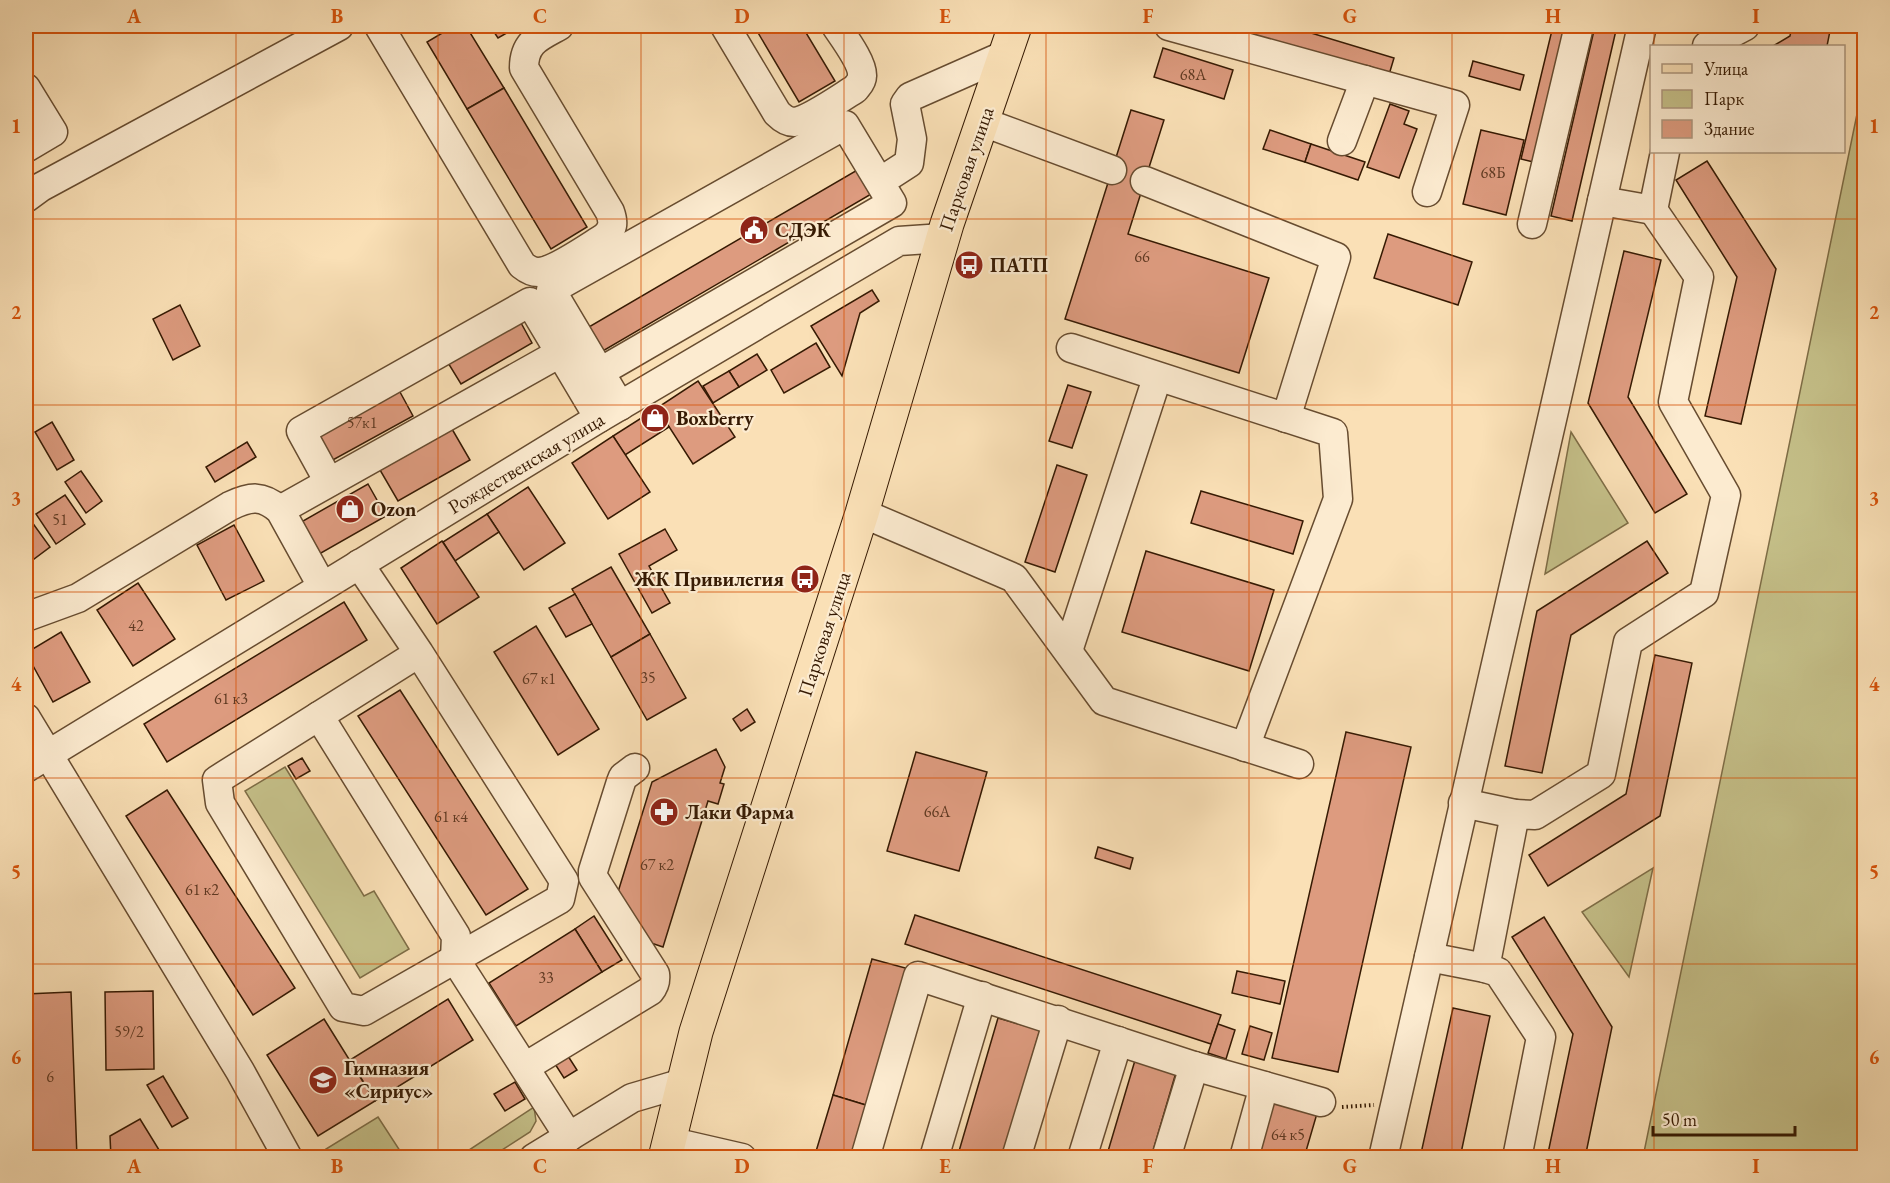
<svg xmlns="http://www.w3.org/2000/svg" width="1890" height="1183" viewBox="0 0 1890 1183" font-family="'EB Garamond',serif">
  <style>
    .green { fill: #c5c089; stroke: #7e6d46; stroke-width: 1.5 }
    .building { fill: #dd9b7f; stroke: #361a03; stroke-width: 1.5 }
    .lines { fill: none; stroke-linecap: round; stroke-linejoin: round }
    .minor-casing { stroke: #674c30; stroke-width: 31 }
    .major-casing { stroke: #361a03; stroke-width: 35 }
    .path { stroke: #361a03; stroke-width: 4; stroke-dasharray: 1.5 3; stroke-linecap: butt }
    .minor { stroke: #fcebd0; stroke-width: 28 }
    .major { stroke: #fae0b6; stroke-width: 33 }
    .grid { fill: none; stroke: #d6530b; stroke-width: 1.5; stroke-opacity: 0.55 }
    .labels { text-anchor: middle; stroke-width: 4.5; stroke-linejoin: round; paint-order: stroke }
    .number-label { font-size: 16px; fill: #603a22 }
    .street-label { font-size: 20px; fill: #361a03; stroke: #fcebd0 }
    .poi-label { font-size: 20px; font-weight: bold; fill: #361a03; stroke: #fcebd0; text-anchor: start }
    .neatline { fill: none; stroke: #d6530b; stroke-width: 2 }
    .grid-label { font-size: 20px; text-anchor: middle; font-weight: bold; fill: #d6530b }
  </style>
  <rect width="100%" height="100%" fill="#fae0b6"/>
  <filter id="stains"><feTurbulence type="fractalNoise" baseFrequency=".00333" numOctaves="4"/><feColorMatrix values="0 0 0 0 .2 0 0 0 0 .09 0 0 0 0 .02 0 0 0 .5 -.17"/></filter>
  <radialGradient id="worn" r=".72"><stop offset=".6" stop-color="#630" stop-opacity="0"/><stop offset="1" stop-color="#630" stop-opacity=".3"/></radialGradient>
  <!-- green -->
  <g class="green">
    <path d="M1864,80V1157H1643Z"/>
    <path d="M1571,432L1628,523L1545,574Z"/>
    <path d="M285,767L364,896L374,891L409,949L360,978L245,791Z"/>
    <path d="M1653,868L1629,977L1582,912Z"/>
    <path d="M534,1107L536,1121L530,1132L491,1157L457,1158Z"/>
    <path d="M378,1117L404,1157H331L326,1149Z"/>
  </g>
  <!-- building -->
  <g class="building">
    <path d="M454,26H466L504,88L467,109L427,42Z"/>
    <path d="M490,26H519L498,38Z"/>
    <path d="M754,26H802L835,81L799,102Z"/>
    <path d="M1255,26H1288L1394,58L1388,78L1252,36Z"/>
    <path d="M1553,26H1575L1542,164L1521,159Z"/>
    <path d="M1595,26H1617L1572,221L1551,216Z"/>
    <path d="M1792,26H1831L1827,46H1773L1790,36Z"/>
    <path d="M1163,48L1233,70L1224,99L1154,77Z"/>
    <path d="M1473,61L1524,75L1520,90L1469,76Z"/>
    <path d="M504,88L587,227L551,249L467,109Z"/>
    <path d="M1390,104L1409,111L1404,124L1417,129L1399,178L1367,167Z"/>
    <path d="M1131,110L1164,120L1128,234L1269,278L1239,373L1065,319Z"/>
    <path d="M1270,130L1311,144L1305,162L1263,149Z"/>
    <path d="M1481,130L1524,140L1506,215L1463,204Z"/>
    <path d="M1311,144L1365,162L1358,180L1305,162Z"/>
    <path d="M1707,161L1776,269L1741,424L1705,416L1737,277L1676,180Z"/>
    <path d="M859,169L873,193L596,355L582,331Z"/>
    <path d="M1388,234L1472,262L1458,305L1374,278Z"/>
    <path d="M1624,251L1661,260L1628,397L1687,494L1655,513L1588,403Z"/>
    <path d="M26,279H31L33,373L26,374Z"/>
    <path d="M872,290L879,301L860,313L842,376L811,326Z"/>
    <path d="M180,305L200,346L173,360L153,319Z"/>
    <path d="M515,312L532,343L461,384L442,353Z"/>
    <path d="M816,343L830,367L784,393L771,370Z"/>
    <path d="M757,354L767,370L739,387L729,371Z"/>
    <path d="M729,371L739,387L713,403L703,386Z"/>
    <path d="M394,381L413,416L331,461L312,427Z"/>
    <path d="M698,381L735,437L693,464L657,408Z"/>
    <path d="M1068,385L1091,392L1072,448L1049,441Z"/>
    <path d="M657,408L669,427L625,455L613,436Z"/>
    <path d="M52,422L74,460L57,470L35,432Z"/>
    <path d="M452,429L470,460L398,501L380,470Z"/>
    <path d="M613,436L650,492L608,519L572,463Z"/>
    <path d="M247,442L256,457L215,482L206,467Z"/>
    <path d="M1057,465L1087,475L1055,572L1025,562Z"/>
    <path d="M81,471L102,501L86,513L65,482Z"/>
    <path d="M368,484L386,516L314,557L296,525Z"/>
    <path d="M528,487L565,543L524,570L487,514Z"/>
    <path d="M1201,491L1303,521L1293,554L1191,523Z"/>
    <path d="M65,495L85,524L56,544L36,514Z"/>
    <path d="M487,514L499,532L455,561L443,542Z"/>
    <path d="M29,518L50,547L26,565V521Z"/>
    <path d="M234,525L264,581L226,600L197,545Z"/>
    <path d="M665,529L677,550L649,566L670,603L652,613L619,554Z"/>
    <path d="M442,541L479,597L437,624L401,568Z"/>
    <path d="M1647,541L1668,573L1571,635L1542,773L1505,766L1537,611Z"/>
    <path d="M1146,551L1274,590L1249,671L1122,632Z"/>
    <path d="M611,567L650,634L611,657L572,589Z"/>
    <path d="M138,583L175,639L133,666L97,610Z"/>
    <path d="M575,594L592,624L566,637L549,608Z"/>
    <path d="M344,602L367,640L167,762L144,724Z"/>
    <path d="M536,626L599,729L558,755L494,652Z"/>
    <path d="M61,632L90,682L53,702L26,653Z"/>
    <path d="M650,634L686,698L647,720L611,657Z"/>
    <path d="M1655,655L1692,663L1660,816L1548,886L1529,855L1626,794Z"/>
    <path d="M400,690L528,889L486,915L358,716Z"/>
    <path d="M747,709L755,722L741,731L733,719Z"/>
    <path d="M1346,732L1411,747L1338,1072L1272,1058Z"/>
    <path d="M716,749L725,767L720,783L724,784L718,804L708,801L663,947L639,939L618,892L652,782Z"/>
    <path d="M916,752L987,772L959,871L887,851Z"/>
    <path d="M302,758L310,771L296,779L288,766Z"/>
    <path d="M167,790L295,988L253,1015L126,816Z"/>
    <path d="M1098,847L1133,858L1130,869L1095,858Z"/>
    <path d="M915,915L1221,1015L1211,1044L905,944Z"/>
    <path d="M594,916L622,960L602,972L575,929Z"/>
    <path d="M1544,917L1612,1027L1585,1158H1547L1573,1034L1512,937Z"/>
    <path d="M575,929L602,972L516,1026L489,983Z"/>
    <path d="M872,959L909,969L869,1106L833,1095Z"/>
    <path d="M1237,971L1285,981L1280,1004L1232,993Z"/>
    <path d="M153,991L154,1069L106,1070L105,992Z"/>
    <path d="M71,992L77,1158H26V994Z"/>
    <path d="M448,999L473,1040L375,1101L350,1060Z"/>
    <path d="M1453,1008L1490,1016L1460,1158H1420Z"/>
    <path d="M998,1018L1040,1030L1002,1158H957Z"/>
    <path d="M324,1019L375,1101L318,1136L267,1055Z"/>
    <path d="M1218,1024L1235,1030L1226,1059L1208,1053Z"/>
    <path d="M1250,1026L1272,1033L1264,1060L1242,1054Z"/>
    <path d="M568,1056L577,1070L564,1078L555,1064Z"/>
    <path d="M1136,1057L1177,1069L1151,1158H1106Z"/>
    <path d="M163,1076L188,1118L172,1127L147,1085Z"/>
    <path d="M515,1082L525,1099L505,1111L494,1094Z"/>
    <path d="M833,1095L869,1106L853,1158H814Z"/>
    <path d="M1275,1097L1318,1110L1304,1158H1257Z"/>
    <path d="M140,1119L164,1158H111L110,1136Z"/>
  </g>
  <g class="lines">
    <!-- minor casing -->
    <g class="minor-casing">
      <g id="minor">
        <path d="M379,26L522,265C527,269 532,272 538,272C554,272 590,246 605,237C613,229 614,223 610,212L524,68C524,42 539,37 559,26"/>
        <path d="M725,26L777,113C782,118 787,122 794,122C808,121 842,97 855,89C858,85 862,82 862,76C863,63 844,38 836,26"/>
        <path d="M1169,26L1455,105L1427,192"/>
        <path d="M1707,46L1745,26"/>
        <path d="M26,88L53,132L26,148"/>
        <path d="M983,122L1112,170"/>
        <path d="M1342,141L1365,80"/>
        <path d="M892,174L909,163L912,139L905,104L910,97L1005,55"/>
        <path d="M1145,181L1336,257L1286,418"/>
        <path d="M26,198L41,187L339,26"/>
        <path d="M1602,201L1653,210"/>
        <path d="M1532,224L1579,26"/>
        <path d="M1071,348L1333,433L1338,499L1245,747"/>
        <path d="M600,372L892,203L845,125L551,290L620,406"/>
        <path d="M329,482L301,431L530,302L599,418"/>
        <path d="M280,510L560,353"/>
        <path d="M862,513L1014,578L1104,701L1299,764"/>
        <path d="M359,564L419,653L564,881L560,899L364,1011L343,1007L220,803L217,780L419,653"/>
        <path d="M26,617L78,598L230,506C251,496 262,495 280,510L322,586"/>
        <path d="M1068,651L1157,378"/>
        <path d="M319,716L456,936L455,959L569,1137"/>
        <path d="M26,718L240,1071L288,1158"/>
        <path d="M26,768L599,418L899,241L943,238"/>
        <path d="M1463,803L1515,814"/>
        <path d="M1429,957L1485,968"/>
        <path d="M525,1067L650,991C655,985 656,981 655,974L593,877V871L621,782L623,777L635,768"/>
        <path d="M668,1141L742,1158"/>
        <path d="M534,1158L632,1098L683,1083"/>
        <path d="M865,1158L918,976L1194,1066L1321,1102"/>
        <path d="M934,1158L982,996"/>
        <path d="M1016,1158L1058,1020"/>
        <path d="M1082,1158L1118,1041"/>
        <path d="M1166,1158L1194,1066"/>
        <path d="M1244,1158L1264,1086"/>
        <path d="M1383,1158L1642,26"/>
        <path d="M1517,1158L1541,1037L1498,972L1485,968L1515,814L1535,815L1601,774L1628,642L1704,593L1726,495L1673,402L1699,277L1653,210L1665,152"/>
      </g>
    </g>
    <!-- major casing -->
    <g class="major-casing">
      <path id="major" d="M665,1158L696,1032L862,513L947,224L1015,26"/>
    </g>
    <!-- path -->
    <path class="path" d="M1342,1107L1374,1105"/>
    <!-- minor -->
    <use href="#minor" class="minor"/>
    <!-- major -->
    <use href="#major" class="major"/>
  </g>
  <!-- grid -->
  <path class="grid" d="M236,26V1158M438,26V1158M641,26V1158M844,26V1158M1046,26V1158M1249,26V1158M1452,26V1158M1654,26V46M1654,152V1158M26,219H1864M26,405H1864M26,592H1864M26,778H1864M26,964H1864"/>
  <!-- icons -->
  <defs>
    <g id="civic-disc" transform="scale(1.5)"><circle r="9.5" fill="#8f2418" stroke="#fcebd0"/><path d="M-.6-6.5H3V-4.5H.6V-3L4-1V1h2V6H-6V1h2V-1L-.6-3ZM-1.2 2.5V6h2.4V2.5Z" fill="#fff"/></g>
    <g id="bus-disc" transform="scale(1.5)"><circle r="9.5" fill="#8f2418" stroke="#fcebd0"/><path d="M-5-6H5V4H4V6H2V4H-2V6H-4V4H-5ZM-3.5-4V0h7V-4ZM-3.5 1.2v1.5H-2V1.2ZM2 1.2v1.5H3.5V1.2Z" fill="#fff"/></g>
    <g id="shop-disc" transform="scale(1.5)"><circle r="9.5" fill="#8f2418" stroke="#fcebd0"/><path d="M-5-2.5h2.3a2.7 3.5 0 0 1 5.4 0H5L5.5 6h-11ZM-1.5-2.5h3a1.5 2.3 0 0 0-3 0Z" fill="#fff"/></g>
    <g id="pharmacy-disc" transform="scale(1.5)"><circle r="9.5" fill="#8f2418" stroke="#fcebd0"/><path d="M-2-6h4v4h4v4h-4v4h-4v-4h-4v-4h4Z" fill="#fff"/></g>
    <g id="school-disc" transform="scale(1.5)"><circle r="9.5" fill="#8f2418" stroke="#fcebd0"/><path d="M0-5L7-2L0 1L-7-2ZM-4 1L0 2.5L4 1V4Q0 6-4 4Z" fill="#fff"/></g>
  </defs>
  <g fill-rule="evenodd">
    <use href="#civic-disc" x="754" y="230"/>
    <use href="#bus-disc" x="969" y="265"/>
    <use href="#shop-disc" x="655" y="418"/>
    <use href="#shop-disc" x="350" y="509"/>
    <use href="#bus-disc" x="805" y="579"/>
    <use href="#pharmacy-disc" x="664" y="812"/>
    <use href="#school-disc" x="323" y="1080"/>
  </g>
  <g class="labels">
    <!-- number labels -->
    <g class="number-label">
      <text x="1193" y="80">68А</text>
      <text x="1493" y="178">68Б</text>
      <text x="1142" y="262">66</text>
      <text x="362" y="428">57к1</text>
      <text x="60" y="525">51</text>
      <text x="136" y="631">42</text>
      <text x="648" y="683">35</text>
      <text x="539" y="684">67 к1</text>
      <text x="231" y="704">61 к3</text>
      <text x="937" y="817">66А</text>
      <text x="451" y="822">61 к4</text>
      <text x="657" y="870">67 к2</text>
      <text x="202" y="895">61 к2</text>
      <text x="546" y="983">33</text>
      <text x="129" y="1037">59/2</text>
      <text x="50" y="1082">6</text>
      <text x="1288" y="1140">64 к5</text>
    </g>
    <!-- street labels -->
    <g class="street-label">
      <text transform="translate(966 169) rotate(-71)" y="7">Парковая улица</text>
      <text transform="translate(526 463) rotate(-31)" y="7">Рождественская улица</text>
      <text transform="translate(824 634) rotate(-72)" y="7">Парковая улица</text>
    </g>
    <!-- poi labels -->
    <g class="poi-label">
      <text x="775" y="237">СДЭК</text>
      <text x="990" y="272">ПАТП</text>
      <text x="676" y="425">Boxberry</text>
      <text x="371" y="516">Ozon</text>
      <text x="784" y="586" text-anchor="end">ЖК Привилегия</text>
      <text x="685" y="819">Лаки Фарма</text>
      <text x="344" y="1075">Гимназия<tspan x="344" dy="23">«Сириус»</tspan></text>
    </g>
  </g>
  <!-- margin -->
  <rect width="1890" height="1183" fill="none" stroke="#fae0b6" stroke-width="66"/>
  <!-- legend -->
  <rect x="1650" y="45" width="195" height="108" fill="#fcebd0" stroke="#ad977e" stroke-width="1.5"/>
  <rect x="1662" y="64" width="30" height="9" fill="#fae0b6" stroke="#ad977e" stroke-width="1.5"/>
  <text x="1704" y="75" font-size="18" fill="#361a03">Улица</text>
  <rect x="1662" y="90" width="30" height="18" fill="#c5c089" stroke="#ad977e" stroke-width="1.5"/>
  <text x="1704" y="105" font-size="18" fill="#361a03">Парк</text>
  <rect x="1662" y="120" width="30" height="18" fill="#dd9b7f" stroke="#ad977e" stroke-width="1.5"/>
  <text x="1704" y="135" font-size="18" fill="#361a03">Здание</text>
  <!-- scale -->
  <path d="M1653 1126v9h142v-9" fill="none" stroke="#361a03" stroke-width="3"/>
  <text x="1662" y="1126" font-size="18" fill="#361a03" stroke="#fcebd0" stroke-width="4.5" paint-order="stroke">50 m</text>
  <rect x="33" y="33" width="1824" height="1117" class="neatline"/>
  <g class="grid-label">
    <text x="134" y="23">A</text>
    <text x="337" y="23">B</text>
    <text x="540" y="23">C</text>
    <text x="742" y="23">D</text>
    <text x="945" y="23">E</text>
    <text x="1148" y="23">F</text>
    <text x="1350" y="23">G</text>
    <text x="1553" y="23">H</text>
    <text x="1756" y="23">I</text>
    <text x="16" y="133">1</text>
    <text x="1874" y="133">1</text>
    <text x="16" y="319">2</text>
    <text x="1874" y="319">2</text>
    <text x="16" y="505">3</text>
    <text x="1874" y="505">3</text>
    <text x="16" y="691">4</text>
    <text x="1874" y="691">4</text>
    <text x="16" y="878">5</text>
    <text x="1874" y="878">5</text>
    <text x="16" y="1064">6</text>
    <text x="1874" y="1064">6</text>
    <text x="134" y="1173">A</text>
    <text x="337" y="1173">B</text>
    <text x="540" y="1173">C</text>
    <text x="742" y="1173">D</text>
    <text x="945" y="1173">E</text>
    <text x="1148" y="1173">F</text>
    <text x="1350" y="1173">G</text>
    <text x="1553" y="1173">H</text>
    <text x="1756" y="1173">I</text>
  </g>
  <rect width="100%" height="100%" filter="url(#stains)"/>
  <rect width="100%" height="100%" fill="url(#worn)"/>
</svg>
